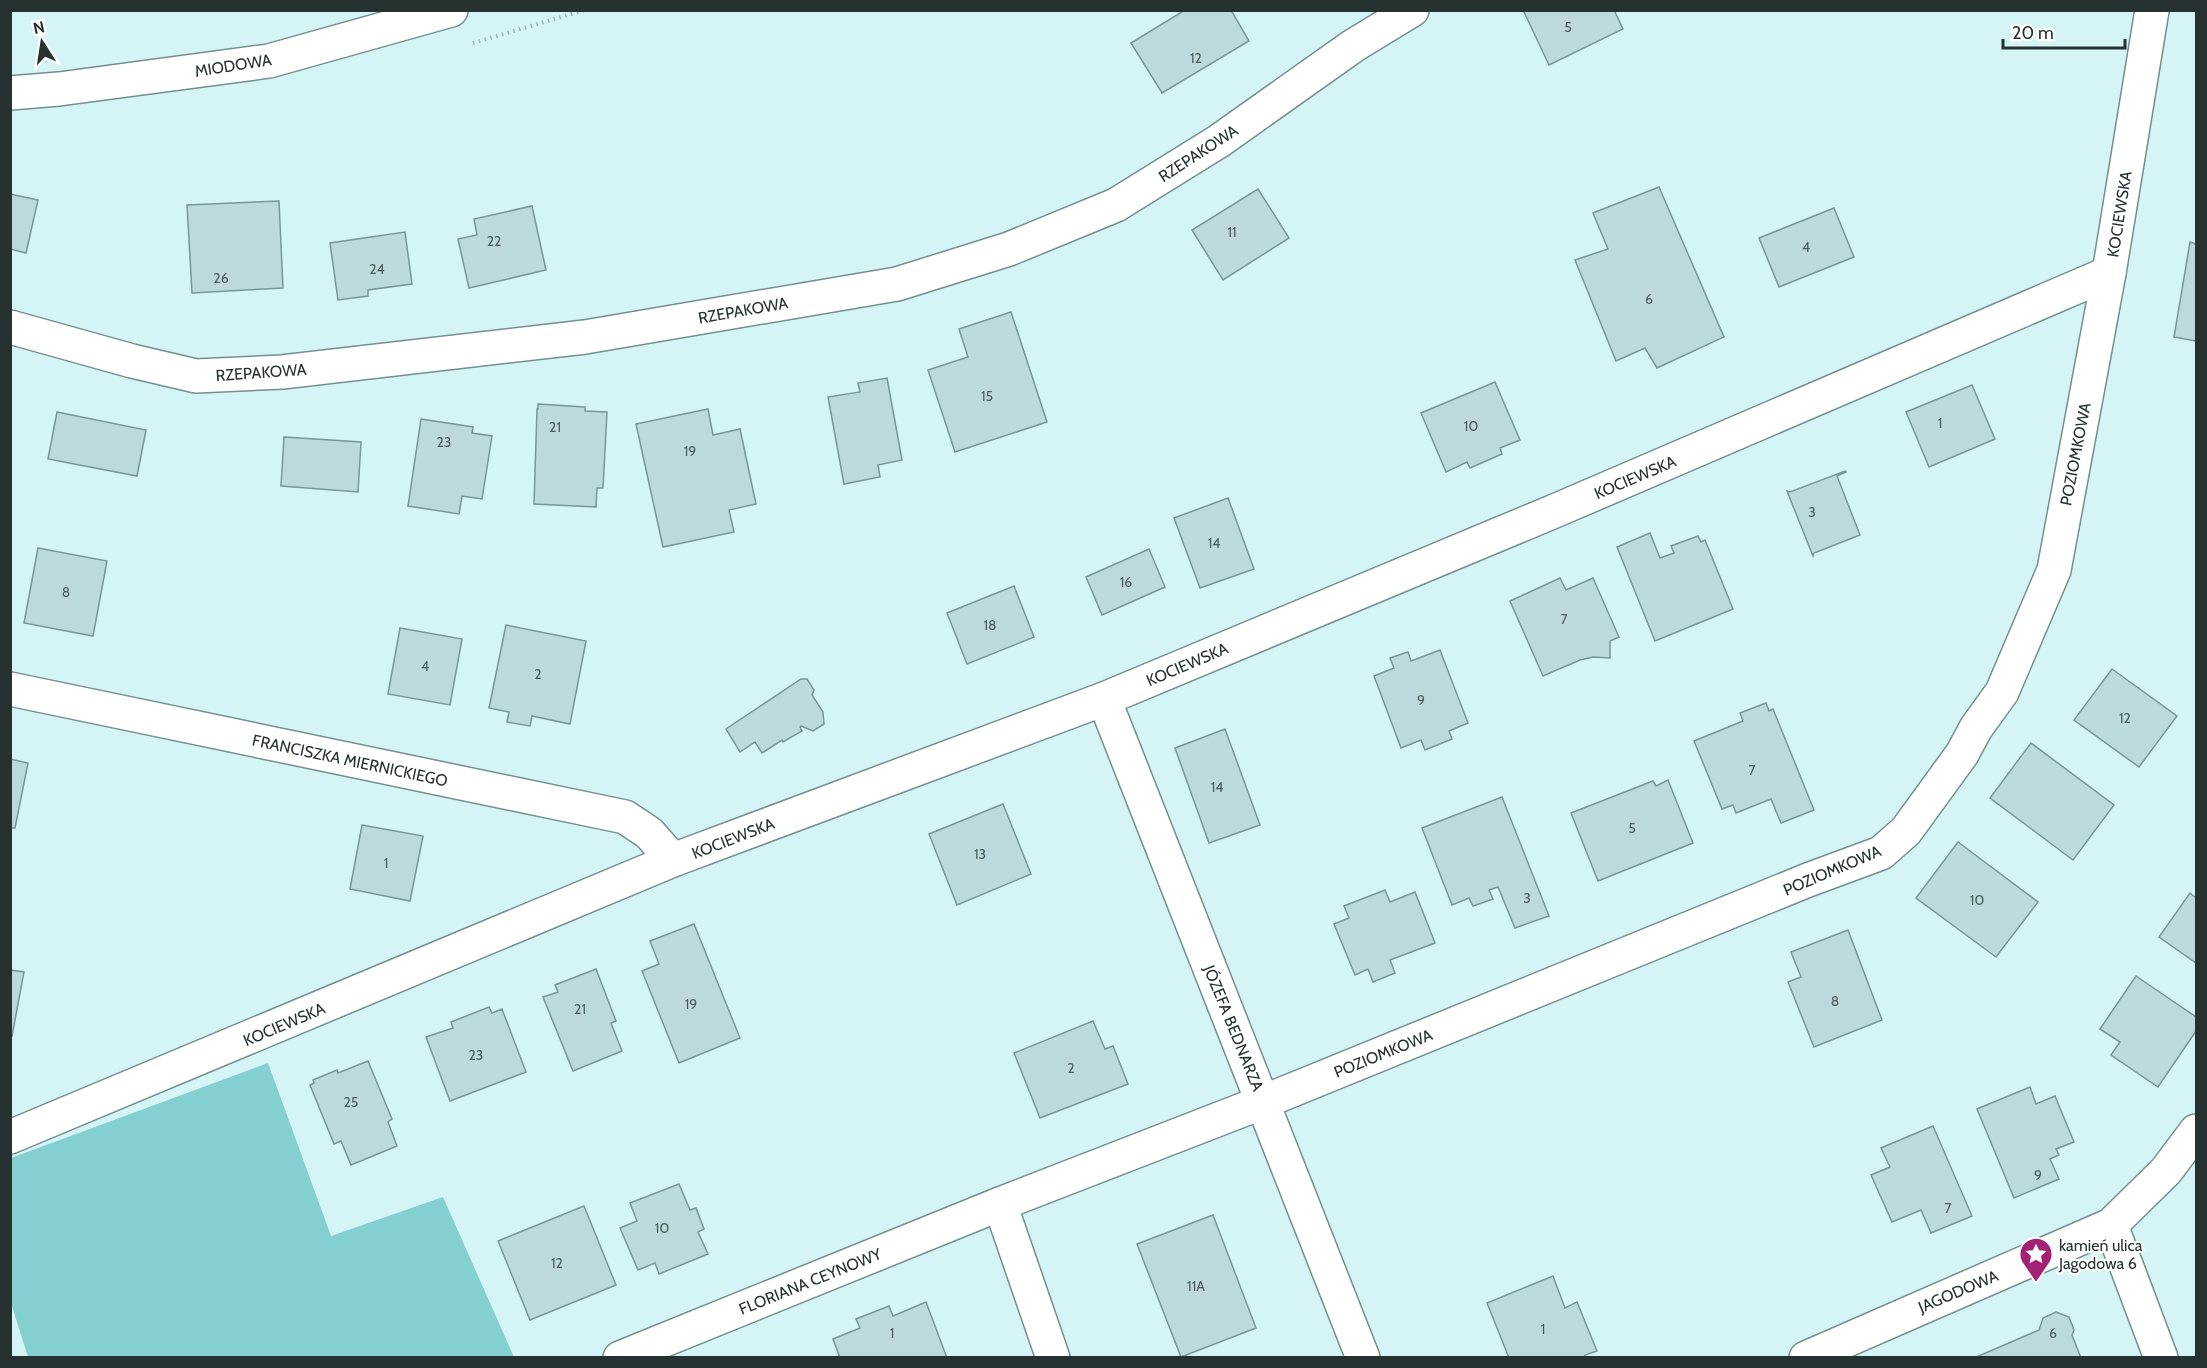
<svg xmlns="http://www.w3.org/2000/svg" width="2207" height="1368" viewBox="0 0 2207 1368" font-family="Cabin,sans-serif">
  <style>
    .green { fill: #84cfd0 }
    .building { fill: #bcdadb; stroke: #799697; stroke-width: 1.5 }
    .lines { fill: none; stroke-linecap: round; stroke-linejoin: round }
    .minor-casing { stroke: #738f90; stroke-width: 36 }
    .major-casing { stroke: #738f90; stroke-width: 36 }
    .path { stroke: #9cb5b6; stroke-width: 4; stroke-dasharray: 1.5 4.5; stroke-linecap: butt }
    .minor { stroke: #fff; stroke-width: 33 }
    .major { stroke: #fff; stroke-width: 33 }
    .labels { text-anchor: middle; stroke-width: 4.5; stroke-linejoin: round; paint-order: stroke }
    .number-label { font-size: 14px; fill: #4c5c5c }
    .street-label { font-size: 16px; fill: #263232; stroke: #fff }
    .poi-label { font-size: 16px; fill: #263232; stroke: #fff; text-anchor: start }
  </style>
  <rect width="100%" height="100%" fill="#d5f4f5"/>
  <!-- green -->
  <path class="green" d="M268,1063L331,1236L443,1197L514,1357H28L11,1303V1158Z"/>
  <!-- building -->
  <g class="building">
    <path d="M1185,10H1231L1249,41L1162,93L1131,43Z"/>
    <path d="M1523,10H1614L1623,29L1549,65Z"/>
    <path d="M1659,187L1724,337L1657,368L1645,348L1616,361L1575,260L1608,249L1593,213Z"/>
    <path d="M1258,189L1289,238L1223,280L1192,230Z"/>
    <path d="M10,194L38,200L26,253L10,249Z"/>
    <path d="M279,201L283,288L192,293L187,205Z"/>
    <path d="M532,206L546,270L469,288L458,239L477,235L474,219Z"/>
    <path d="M1834,208L1854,257L1779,287L1759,238Z"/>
    <path d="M405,232L412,284L368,290V296L338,300L330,243Z"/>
    <path d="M2190,242L2196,244V341L2174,337Z"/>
    <path d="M1011,312L1047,422L955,452L928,370L968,357L959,329Z"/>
    <path d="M887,378L902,460L878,465L880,477L844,484L828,397L860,392L858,383Z"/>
    <path d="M1495,382L1520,440L1500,448L1502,454L1470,468L1467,462L1446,472L1421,413Z"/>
    <path d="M1972,385L1995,439L1929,467L1906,412Z"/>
    <path d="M538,404L585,407V411L607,412L603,488H597L596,507L534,504L537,409H538Z"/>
    <path d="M708,409L713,435L740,429L756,504L729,510L734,532L663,547L636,424Z"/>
    <path d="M57,412L146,430L137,476L48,459Z"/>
    <path d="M421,419L473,427L472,433L492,436L482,499L462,496L459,514L408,506Z"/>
    <path d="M284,437L361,442L358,492L281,486Z"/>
    <path d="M1845,471L1846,472L1837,476L1860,535L1814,553L1813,556L1787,491L1790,492Z"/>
    <path d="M1228,498L1254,569L1200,588L1174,518Z"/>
    <path d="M1650,533L1660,558L1674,553L1671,546L1698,536L1701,542L1705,540L1733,609L1655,641L1617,547Z"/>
    <path d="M38,548L107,561L93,636L24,623Z"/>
    <path d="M1149,549L1165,587L1102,615L1086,577Z"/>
    <path d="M1560,578L1566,590L1593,578L1619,637L1610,641V658L1593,657L1580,660L1543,676L1510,601Z"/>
    <path d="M1014,586L1034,637L967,664L947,613Z"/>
    <path d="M506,625L586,641L570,724L532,716L530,726L507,722L509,712L489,708Z"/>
    <path d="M400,628L462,639L450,705L388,694Z"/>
    <path d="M1440,650L1468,723L1449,731L1452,739L1425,750L1421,740L1401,748L1374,676L1394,668L1390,658L1408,652L1411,661Z"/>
    <path d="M2112,669L2177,716L2139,767L2074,720Z"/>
    <path d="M801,679H807L814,690L812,695L823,712L824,724L813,731L801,726L800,727L802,731L783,742L782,740L762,753L755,742L740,752L726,729Z"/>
    <path d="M1766,703L1769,711L1773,709L1814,810L1781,823L1771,799L1736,813L1733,805L1722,809L1694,741L1743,721L1740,713Z"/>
    <path d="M1225,729L1260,825L1209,843L1175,748Z"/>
    <path d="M2031,743L2114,805L2073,860L1990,798Z"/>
    <path d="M10,759L28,763L15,828H10Z"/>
    <path d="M1668,780L1693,843L1598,881L1571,813L1653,781L1656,786Z"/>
    <path d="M1502,797L1549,916L1515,928L1498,887L1489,890L1493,899L1473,906L1469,898L1452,905L1422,828Z"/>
    <path d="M1003,804L1031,874L957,905L929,834Z"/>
    <path d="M362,825L423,836L410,901L350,889Z"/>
    <path d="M1958,842L2038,902L1996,957L1916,898Z"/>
    <path d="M1385,890L1390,902L1415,892L1435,943L1390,960L1395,973L1373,982L1368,969L1355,975L1334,924L1349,918L1344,906Z"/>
    <path d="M2190,893L2196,898V963L2159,937Z"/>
    <path d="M694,924L740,1038L679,1063L642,971L659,964L650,941Z"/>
    <path d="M1848,930L1882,1020L1814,1047L1788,982L1801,977L1791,952Z"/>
    <path d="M596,969L616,1021L611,1023L622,1051L573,1071L543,997L558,992L555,985Z"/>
    <path d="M10,970L24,972L12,1036H10Z"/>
    <path d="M2136,976L2196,1017V1031L2158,1087L2111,1055L2120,1042L2100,1029Z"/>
    <path d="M489,1007L492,1013L502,1009L526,1072L450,1101L426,1037L453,1028L451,1022Z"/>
    <path d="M1093,1021L1105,1049L1113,1046L1128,1084L1040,1118L1014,1053Z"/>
    <path d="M368,1061L392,1119L388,1122L397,1146L351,1165L341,1141L334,1144L310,1085L314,1083L313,1080L337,1070L338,1073Z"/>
    <path d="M2030,1087L2036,1104L2055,1096L2074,1142L2056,1149L2059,1155L2050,1159L2059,1179L2014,1198L1977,1109Z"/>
    <path d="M1933,1126L1972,1216L1931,1233L1921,1210L1892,1222L1871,1175L1890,1167L1881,1148Z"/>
    <path d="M679,1184L690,1210L696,1208L704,1229L698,1232L708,1254L659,1274L655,1263L638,1270L620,1228L637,1221L630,1203Z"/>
    <path d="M584,1206L616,1285L530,1320L498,1241Z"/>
    <path d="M1213,1215L1256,1328L1181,1357L1137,1244Z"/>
    <path d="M1553,1276L1565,1308L1577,1302L1597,1351L1585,1355L1584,1358H1509L1487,1303Z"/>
    <path d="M926,1302L947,1358H840L833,1339L860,1328L856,1319L889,1306L893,1316Z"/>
    <path d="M2056,1312L2069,1317L2074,1330L2072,1335L2081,1358H1974L2039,1330L2043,1318Z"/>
  </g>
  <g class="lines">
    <!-- minor casing -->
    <g class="minor-casing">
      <g id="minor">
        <path d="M10,327L132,361L196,376L282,372L585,337L897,284L1009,249L1116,205L1219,141L1353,46L1412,10"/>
        <path d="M10,689L625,817L649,833L673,860"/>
        <path d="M1104,699L1363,1358"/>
        <path d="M10,1137L673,860L1104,699L1557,510L2109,273L2152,10"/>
        <path d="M1000,1204L1053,1358"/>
        <path d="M2111,1225L2161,1358"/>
        <path d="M620,1358L1000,1204L1263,1102L1808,880L1881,853L1906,831L1962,754L1976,728L2002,692L2054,570L2109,273"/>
        <path d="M1806,1358L2111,1225L2166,1171L2196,1131"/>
      </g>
    </g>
    <!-- major casing -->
    <g class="major-casing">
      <path id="major" d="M10,93L59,89L269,61L451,10"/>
    </g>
    <!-- path -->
    <path class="path" d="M473,43L585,10"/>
    <!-- minor -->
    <use href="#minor" class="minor"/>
    <!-- major -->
    <use href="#major" class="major"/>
  </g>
  <!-- icons -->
  <defs>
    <g id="sight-pin" transform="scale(1.725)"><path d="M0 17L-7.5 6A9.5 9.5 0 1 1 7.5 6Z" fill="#a32273" stroke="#fff"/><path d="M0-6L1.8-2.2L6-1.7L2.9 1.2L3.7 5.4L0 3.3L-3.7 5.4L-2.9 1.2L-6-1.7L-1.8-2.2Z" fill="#fff"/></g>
  </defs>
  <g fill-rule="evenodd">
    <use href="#sight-pin" x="2036" y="1254"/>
  </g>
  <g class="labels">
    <!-- number labels -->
    <g class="number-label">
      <text x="1568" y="32">5</text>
      <text x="1196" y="63">12</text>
      <text x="1232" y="237">11</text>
      <text x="494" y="246">22</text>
      <text x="1806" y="252">4</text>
      <text x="377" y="274">24</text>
      <text x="221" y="283">26</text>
      <text x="1649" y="304">6</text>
      <text x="987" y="401">15</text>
      <text x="1940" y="428">1</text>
      <text x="1471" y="431">10</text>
      <text x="555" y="432">21</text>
      <text x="444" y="447">23</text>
      <text x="690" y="456">19</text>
      <text x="1812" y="517">3</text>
      <text x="1214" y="548">14</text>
      <text x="1126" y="587">16</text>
      <text x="66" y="597">8</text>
      <text x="1564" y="624">7</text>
      <text x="990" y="630">18</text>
      <text x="425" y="671">4</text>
      <text x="538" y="679">2</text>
      <text x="1421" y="705">9</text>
      <text x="2125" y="723">12</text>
      <text x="1752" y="775">7</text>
      <text x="1217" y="792">14</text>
      <text x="1632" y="833">5</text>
      <text x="980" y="859">13</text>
      <text x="386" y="868">1</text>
      <text x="1527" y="903">3</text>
      <text x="1977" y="905">10</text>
      <text x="1835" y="1006">8</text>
      <text x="691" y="1009">19</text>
      <text x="580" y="1014">21</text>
      <text x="476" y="1060">23</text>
      <text x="1071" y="1073">2</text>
      <text x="351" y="1107">25</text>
      <text x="2038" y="1180">9</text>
      <text x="1948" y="1213">7</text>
      <text x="662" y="1233">10</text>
      <text x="557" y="1268">12</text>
      <text x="1196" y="1291">11A</text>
      <text x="1543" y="1334">1</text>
      <text x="892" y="1338">1</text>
      <text x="2053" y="1338">6</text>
    </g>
    <!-- street labels -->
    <g class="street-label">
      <text transform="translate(233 65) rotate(-9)" y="6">MIODOWA</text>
      <text transform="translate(1198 153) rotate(-33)" y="6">RZEPAKOWA</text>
      <text transform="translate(2119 214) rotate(-81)" y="6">KOCIEWSKA</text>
      <text transform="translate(743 310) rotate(-10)" y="6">RZEPAKOWA</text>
      <text transform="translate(261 372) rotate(-4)" y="6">RZEPAKOWA</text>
      <text transform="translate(2075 454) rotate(-79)" y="6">POZIOMKOWA</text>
      <text transform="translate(1635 477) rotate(-23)" y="6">KOCIEWSKA</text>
      <text transform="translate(1187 664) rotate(-23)" y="6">KOCIEWSKA</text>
      <text transform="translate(350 760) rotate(12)" y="6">FRANCISZKA MIERNICKIEGO</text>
      <text transform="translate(733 838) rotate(-21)" y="6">KOCIEWSKA</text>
      <text transform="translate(1832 870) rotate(-23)" y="6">POZIOMKOWA</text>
      <text transform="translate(284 1024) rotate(-23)" y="6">KOCIEWSKA</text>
      <text transform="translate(1234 1028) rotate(68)" y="6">JÓZEFA BEDNARZA</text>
      <text transform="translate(1383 1053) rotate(-22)" y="6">POZIOMKOWA</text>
      <text transform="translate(810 1281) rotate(-22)" y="6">FLORIANA CEYNOWY</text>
      <text transform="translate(1958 1291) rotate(-23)" y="6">JAGODOWA</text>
    </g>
    <!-- poi labels -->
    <g class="poi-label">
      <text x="2059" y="1251">kamień ulica<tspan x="2059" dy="18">Jagodowa 6</tspan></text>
    </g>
  </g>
  <!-- border -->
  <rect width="2207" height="1368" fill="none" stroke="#263232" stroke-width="24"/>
  <!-- north arrow -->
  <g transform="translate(42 42) rotate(348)" stroke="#ffffff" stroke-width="4.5" paint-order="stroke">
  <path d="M0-4.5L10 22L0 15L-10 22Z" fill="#263232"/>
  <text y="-9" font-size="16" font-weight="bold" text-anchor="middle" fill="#263232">N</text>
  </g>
  <!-- scale -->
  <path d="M2003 39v9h122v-9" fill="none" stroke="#263232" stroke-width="3"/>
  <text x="2012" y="39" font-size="18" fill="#263232" stroke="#ffffff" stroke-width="4.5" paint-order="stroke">20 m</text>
</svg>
